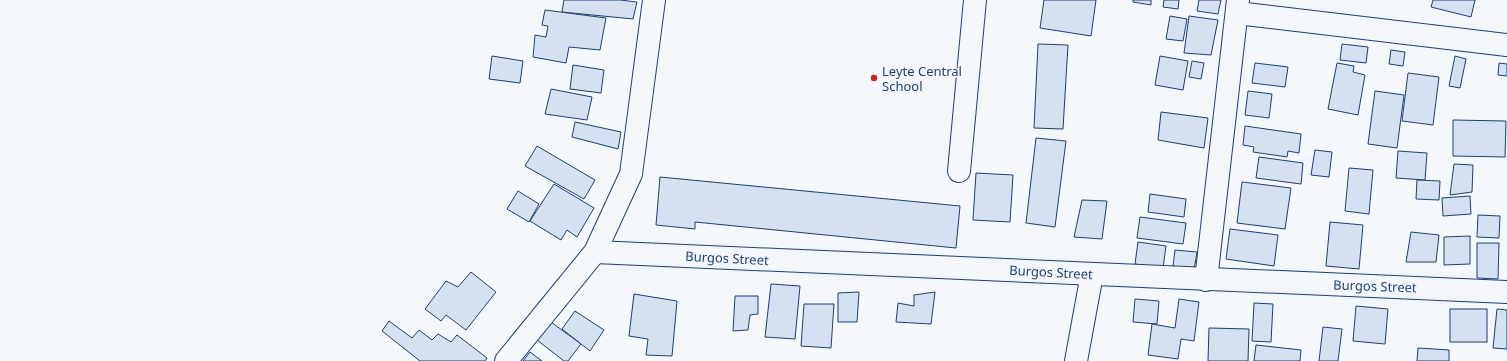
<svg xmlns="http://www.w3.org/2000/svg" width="1507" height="361" viewBox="0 0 1507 361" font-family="'Noto Sans',sans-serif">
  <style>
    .building { fill: #d5e0f0; stroke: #1d3f73 }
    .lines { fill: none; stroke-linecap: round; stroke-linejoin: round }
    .minor-casing { stroke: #1d3f73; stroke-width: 24 }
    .minor { stroke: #f4f7fb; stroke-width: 22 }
    .poi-dot { fill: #c62828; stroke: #f4f7fb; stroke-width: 1.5 }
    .labels { text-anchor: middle; stroke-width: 3; stroke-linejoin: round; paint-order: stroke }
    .poi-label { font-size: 13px; fill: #1d3f73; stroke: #f4f7fb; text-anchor: start }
    .street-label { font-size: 13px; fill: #1d3f73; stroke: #f4f7fb }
  </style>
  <rect width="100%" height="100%" fill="#f4f7fb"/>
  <!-- building -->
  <g class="building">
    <path d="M564,0H620L637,2L633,19L562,12Z"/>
    <path d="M1044,0H1096L1091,36L1040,28Z"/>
    <path d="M1133,0H1151V5L1133,2Z"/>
    <path d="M1164,0H1179L1178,9L1163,7Z"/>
    <path d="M1199,0H1221L1218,14L1197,11Z"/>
    <path d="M1433,0H1475L1471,17L1431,7Z"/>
    <path d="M545,10L606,18L600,50L569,47L566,63L533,57L535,35L546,37L548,26L542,25Z"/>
    <path d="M1170,16L1187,19L1183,41L1166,39Z"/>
    <path d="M1189,16L1218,20L1211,55L1184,53Z"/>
    <path d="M1038,44L1068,45L1063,129L1034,128Z"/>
    <path d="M1342,44L1368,47L1366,63L1340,60Z"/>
    <path d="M1391,50L1405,52L1403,66L1389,64Z"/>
    <path d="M492,56L523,61L520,83L489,79Z"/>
    <path d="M1160,56L1188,61L1183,90L1155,85Z"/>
    <path d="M1455,56L1466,59L1460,88L1449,86Z"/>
    <path d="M1192,61L1204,63L1201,79L1189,77Z"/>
    <path d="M1255,63L1288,67L1285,87L1252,83Z"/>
    <path d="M1337,63L1354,66L1353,72L1365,75L1358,115L1328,109Z"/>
    <path d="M1499,63L1507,64V76L1498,75Z"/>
    <path d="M573,65L604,70L601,93L570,89Z"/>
    <path d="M1408,73L1439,77L1433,125L1402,121Z"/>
    <path d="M551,89L592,97L587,120L545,114Z"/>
    <path d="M1248,91L1272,94L1269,118L1245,115Z"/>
    <path d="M1375,91L1404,95L1397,148L1368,144Z"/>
    <path d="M1161,112L1208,118L1204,148L1158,140Z"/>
    <path d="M1453,120L1506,121L1505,157L1453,156Z"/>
    <path d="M575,122L621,132L618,149L572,137Z"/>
    <path d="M1245,126L1301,134L1299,153L1288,151L1287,157L1253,152L1254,147L1243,145Z"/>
    <path d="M1036,138L1066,141L1055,227L1026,223Z"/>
    <path d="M537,146L595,180L584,199L525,166Z"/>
    <path d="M1315,150L1332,152L1329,177L1311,175Z"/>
    <path d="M1398,151L1427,153L1425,180L1396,178Z"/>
    <path d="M1259,157L1303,163L1301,184L1256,178Z"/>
    <path d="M1454,164L1473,165L1472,192L1450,195Z"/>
    <path d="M1349,168L1373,170L1369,214L1345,211Z"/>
    <path d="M976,173L1013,175L1010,222L973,220Z"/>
    <path d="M660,177L960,206L956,248L695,222V229L656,225Z"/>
    <path d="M1417,180L1440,181L1439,200L1416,199Z"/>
    <path d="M1242,182L1291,188L1285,229L1237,223Z"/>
    <path d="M554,184L594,208L577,237L567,230L561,240L530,221Z"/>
    <path d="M518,191L539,204L529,222L507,209Z"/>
    <path d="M1150,194L1186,199L1184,217L1148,212Z"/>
    <path d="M1470,196L1471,214L1443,216L1442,198Z"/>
    <path d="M1082,200L1107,201L1102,239L1074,237Z"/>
    <path d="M1478,215L1500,216L1499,238L1477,237Z"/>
    <path d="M1140,217L1186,223L1183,244L1137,238Z"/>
    <path d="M1330,222L1363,225L1359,269L1326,266Z"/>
    <path d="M1230,229L1278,235L1274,266L1226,259Z"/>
    <path d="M1411,232L1439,235L1436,262H1406Z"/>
    <path d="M1470,236V264L1444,265V237Z"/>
    <path d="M1138,242L1166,246L1163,268L1135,264Z"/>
    <path d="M1477,243H1499L1498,279L1477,278Z"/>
    <path d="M1175,250L1197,252L1194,270L1173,266Z"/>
    <path d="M471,272L496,292L466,330L446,315L441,321L425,309L446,281L458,287Z"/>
    <path d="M771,284L800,286L795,339L765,337Z"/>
    <path d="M859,292L857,322H838V293Z"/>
    <path d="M935,292L931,324L896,322L898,303L914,306V295Z"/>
    <path d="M634,294L677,301L672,356L646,355L648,339L629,336Z"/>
    <path d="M735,296H758V314L750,315L748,330L733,331Z"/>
    <path d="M1135,299L1159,301L1157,324L1133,322Z"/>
    <path d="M1179,299L1199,302L1194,341L1181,339L1178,359L1148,355L1152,324L1175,328Z"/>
    <path d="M1254,303L1273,304L1271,342L1252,341Z"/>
    <path d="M804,304H834L831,348L801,346Z"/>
    <path d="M1356,306L1388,309L1385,344L1353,341Z"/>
    <rect x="1450" y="309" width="37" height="33"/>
    <path d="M1497,309L1507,310V349L1493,348Z"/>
    <path d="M575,311L604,330L590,351L562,329Z"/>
    <path d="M389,321L412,338L419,330L432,340L438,334L451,342L457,335L487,358L485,361H420L382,331Z"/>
    <path d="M551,322L581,344L568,361H564L537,340Z"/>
    <path d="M1323,327L1342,329L1338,361H1319Z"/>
    <path d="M1209,328L1249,329L1248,361H1208Z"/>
    <path d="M1256,345L1301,350L1300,361H1254Z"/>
    <path d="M1418,348L1449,350V361H1417Z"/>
    <path d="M530,352L542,361H523Z"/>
  </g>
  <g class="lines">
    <!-- minor casing -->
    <g class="minor-casing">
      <g id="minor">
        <path d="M1237,13L1507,45"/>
        <path d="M959,171L975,0"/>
        <path d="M595,252L1507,292"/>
        <path d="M1206,280L1238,0"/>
        <path d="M506,361L595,252L631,174L654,0"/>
        <path d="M1076,361L1092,274"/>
      </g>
    </g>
    <!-- minor -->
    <use href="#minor" class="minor"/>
  </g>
  <!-- markers -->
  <circle class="poi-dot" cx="874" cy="78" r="4"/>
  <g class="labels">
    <!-- poi labels -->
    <g class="poi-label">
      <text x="882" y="76">Leyte Central<tspan x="882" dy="15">School</tspan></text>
    </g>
    <!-- street labels -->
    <g class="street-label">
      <text transform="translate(727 258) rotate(3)" y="5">Burgos Street</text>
      <text transform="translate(1051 272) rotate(3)" y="5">Burgos Street</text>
      <text transform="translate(1375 286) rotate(2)" y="5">Burgos Street</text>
    </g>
  </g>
</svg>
